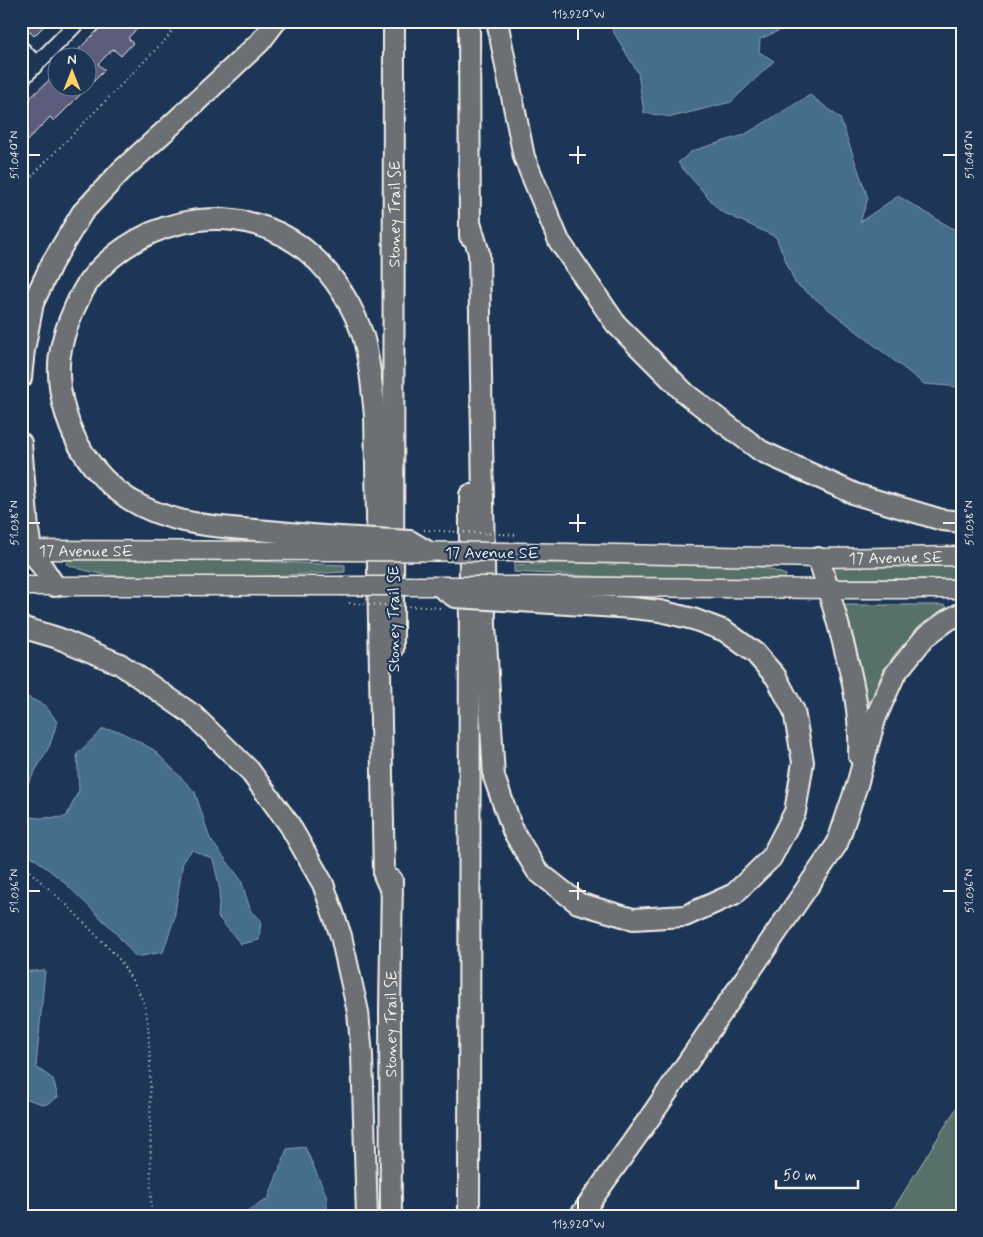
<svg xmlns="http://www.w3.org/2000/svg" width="983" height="1237" viewBox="0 0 983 1237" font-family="Mynerve,sans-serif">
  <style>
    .green { fill: #586f6b; stroke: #a6b0aa }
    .water { fill: #456e8d; stroke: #8ba2b1 }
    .building { fill: #5b5b7c; stroke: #f4f1e8 }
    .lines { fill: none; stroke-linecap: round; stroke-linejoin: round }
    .minor-casing { stroke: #f4f1e8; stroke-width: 18 }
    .major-casing { stroke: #f4f1e8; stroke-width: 21 }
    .highway-casing { stroke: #f4f1e8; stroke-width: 24 }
    .path { stroke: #f4f1e8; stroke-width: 2; stroke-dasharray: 1 4; stroke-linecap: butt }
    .minor { stroke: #1d3557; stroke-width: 14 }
    .major { stroke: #6c6f75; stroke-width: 18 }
    .highway { stroke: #6c6f75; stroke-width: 20 }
    .major-bridge-casing { stroke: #f4f1e8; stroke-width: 21; stroke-linecap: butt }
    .highway-bridge-casing { stroke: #f4f1e8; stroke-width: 24; stroke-linecap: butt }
    .path-bridge { stroke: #f4f1e8; stroke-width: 2; stroke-dasharray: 1 4; stroke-linecap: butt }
    .major-bridge { stroke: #6c6f75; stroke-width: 18 }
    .highway-bridge { stroke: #6c6f75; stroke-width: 20 }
    .ticks { fill: none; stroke: #f4f1e8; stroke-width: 2 }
    .labels { text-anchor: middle; stroke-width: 4.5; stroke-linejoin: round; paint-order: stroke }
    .street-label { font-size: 16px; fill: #f4f1e8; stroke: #1d3557 }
    .neatline { fill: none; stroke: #f4f1e8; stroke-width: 2 }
    .ticks-label { font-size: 12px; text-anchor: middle; fill: #f4f1e8 }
  </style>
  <rect width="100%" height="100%" fill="#1d3557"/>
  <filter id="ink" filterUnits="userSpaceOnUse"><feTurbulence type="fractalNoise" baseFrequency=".02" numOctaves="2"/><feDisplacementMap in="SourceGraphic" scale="10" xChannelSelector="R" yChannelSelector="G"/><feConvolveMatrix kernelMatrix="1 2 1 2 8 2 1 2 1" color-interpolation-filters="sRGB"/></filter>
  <g filter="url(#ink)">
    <!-- green -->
    <g class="green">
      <path d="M67,559L228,560L345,565V572C290,575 235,578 180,578C141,577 102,579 66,564Z"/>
      <path d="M618,560L743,563L769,569L786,575L785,579H644L514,572V565Z"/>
      <path d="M962,560V579H836L834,568L832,563Z"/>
      <path d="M845,604L847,605H945L947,607L946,610C921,625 899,645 884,670C878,680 874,692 870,703L865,702L843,605Z"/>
      <path d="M962,1099V1216H889Z"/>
    </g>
    <!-- water -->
    <g class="water">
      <path d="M607,21H785V28L760,39L759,52L774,61L731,102L672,117L644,113L638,73Z"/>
      <path d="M810,95L840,118L868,198L860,222L898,196L962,234V387L924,384L795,283L776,237L720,211L678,163L692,151L744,135Z"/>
      <path d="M21,694L46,706L57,722L50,745L25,789L21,791Z"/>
      <path d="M103,729L119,731L154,750L195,792L210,839L241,880L251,912L261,920L259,940L241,944L218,917L220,890L213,859L192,850L183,861L174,919L163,952L136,957L114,931L63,881L21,848V816L39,818L66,817L79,790L77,754Z"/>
      <path d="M45,970L36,1067L53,1079L58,1097L45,1105L21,1097V972Z"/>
      <path d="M305,1147L327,1197V1216H246L247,1211L268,1199L287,1149Z"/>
    </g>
    <!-- building -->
    <g class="building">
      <path d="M21,21H49L34,36L25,27L26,26Z"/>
      <path d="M104,21H144L128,38L133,43L121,56L113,49L98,64L105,70L54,121L50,117L21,147V110L31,99L30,98L58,72V88H88V58H70L100,28L99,27Z"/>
    </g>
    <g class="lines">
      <!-- minor casing -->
      <g class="minor-casing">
        <g id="minor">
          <path d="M21,48L36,64"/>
          <path d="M21,80L79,21"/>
        </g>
      </g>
      <!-- major casing -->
      <g class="major-casing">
        <g id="major">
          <path id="s1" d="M21,550L340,551"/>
          <path id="s2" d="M516,552L818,558L962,556"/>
          <path d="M21,586H341"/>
          <path d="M518,586L829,589H962"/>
        </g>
      </g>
      <!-- highway casing -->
      <g class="highway-casing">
        <g id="highway">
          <path d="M469,21L470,236"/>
          <path d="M497,21L524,157L559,241L616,324L686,394L761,451L855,494L942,520L962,522"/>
          <path d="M470,223L479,253L485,624L494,777L513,831L537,871L578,903L633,919L685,916L734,894L771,858L795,812L803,762L794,711L776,677L755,653L725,631L693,619L660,611L633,608L519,601"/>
          <path d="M21,378L24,350L33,303L52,263L82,213L121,171L165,131L260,42L276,21"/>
          <path d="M21,443L28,529L31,550L55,586"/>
          <path d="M340,537C311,535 283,532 255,530C216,527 177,524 141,506C104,487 76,452 65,411C54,372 58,344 75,307C79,298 84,288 90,280C142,214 245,196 310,254C334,275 353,306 363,336C365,342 366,348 367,354C371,374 373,395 375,416L384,875L392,893"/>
          <path d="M818,558C827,583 834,609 841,635C852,675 861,714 859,756"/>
          <path d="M21,627L58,638L120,664L193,715L249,770L289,824L323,884L341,936L358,1012L362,1055L367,1216"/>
          <path id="s3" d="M393,649L394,21"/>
          <path id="s4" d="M391,1216L390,1009L392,880"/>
          <path d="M469,1216L470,495"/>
          <path d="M580,1216L651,1116L837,844L857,785L875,719L895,674L925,637L948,620L962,613"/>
        </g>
      </g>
      <!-- path -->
      <g class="path">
        <path d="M21,187L167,38L179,21"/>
        <path d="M21,866L27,869L69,907L119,959L137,988L145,1006L148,1024L150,1062L151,1216"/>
      </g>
      <!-- minor -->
      <use href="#minor" class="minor"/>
      <!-- major -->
      <use href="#major" class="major"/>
      <!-- highway -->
      <use href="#highway" class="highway"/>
      <!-- major-bridge casing -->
      <g class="major-bridge-casing">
        <g id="major-bridge">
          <path d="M340,551L516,552"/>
          <path d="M341,586H518"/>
        </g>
      </g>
      <!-- highway-bridge casing -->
      <g class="highway-bridge-casing">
        <g id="highway-bridge">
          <path d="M340,537L410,541L427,551"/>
          <path d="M439,586L455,597L519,601"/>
        </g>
      </g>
      <!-- path-bridge -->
      <g class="path-bridge">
        <path d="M424,530L517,535"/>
        <path d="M349,603L442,608"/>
      </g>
      <!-- major-bridge -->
      <use href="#major-bridge" class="major-bridge"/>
      <!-- highway-bridge -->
      <use href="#highway-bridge" class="highway-bridge"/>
    </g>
  </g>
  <!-- ticks -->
  <path class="ticks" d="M578,28V40M578,146V164M28,155H40M569,155H586M943,155H956M578,514V532M28,523H40M569,523H586M943,523H956M578,882V900M28,891H40M569,891H586M943,891H956M578,1197V1210"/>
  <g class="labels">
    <!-- street labels -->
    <g class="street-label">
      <text dy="6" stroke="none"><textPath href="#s3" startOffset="435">Stoney Trail SE</textPath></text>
      <text dy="6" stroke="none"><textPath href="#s1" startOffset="65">17 Avenue SE</textPath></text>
      <text x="492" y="558">17 Avenue SE</text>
      <text dy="6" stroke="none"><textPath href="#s2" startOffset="380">17 Avenue SE</textPath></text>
      <text transform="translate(393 619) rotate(-90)" y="6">Stoney Trail SE</text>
      <text dy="6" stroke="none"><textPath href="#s4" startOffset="192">Stoney Trail SE</textPath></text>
    </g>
  </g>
  <!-- margin -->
  <rect width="983" height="1237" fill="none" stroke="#1d3557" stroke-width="55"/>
  <!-- north arrow -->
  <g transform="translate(72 72)"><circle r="24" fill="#1d3557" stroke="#738091"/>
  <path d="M0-4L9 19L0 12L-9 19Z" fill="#ffd166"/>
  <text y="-8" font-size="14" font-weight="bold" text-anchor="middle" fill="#f4f1e8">N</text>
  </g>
  <!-- scale -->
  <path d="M776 1180v8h82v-8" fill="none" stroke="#f4f1e8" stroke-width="2.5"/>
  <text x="783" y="1180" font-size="15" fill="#f4f1e8" stroke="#1d3557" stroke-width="4" paint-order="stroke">50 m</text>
  <rect x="28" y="28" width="928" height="1182" class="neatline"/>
  <g class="ticks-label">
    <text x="578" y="18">113.920°W</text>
    <text transform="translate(14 155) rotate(-90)" y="4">51.040°N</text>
    <text transform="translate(969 155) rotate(-90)" y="4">51.040°N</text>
    <text transform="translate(14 523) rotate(-90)" y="4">51.038°N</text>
    <text transform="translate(969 523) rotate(-90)" y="4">51.038°N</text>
    <text transform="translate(14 891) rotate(-90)" y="4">51.036°N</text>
    <text transform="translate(969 891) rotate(-90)" y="4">51.036°N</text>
    <text x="578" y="1228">113.920°W</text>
  </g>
</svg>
